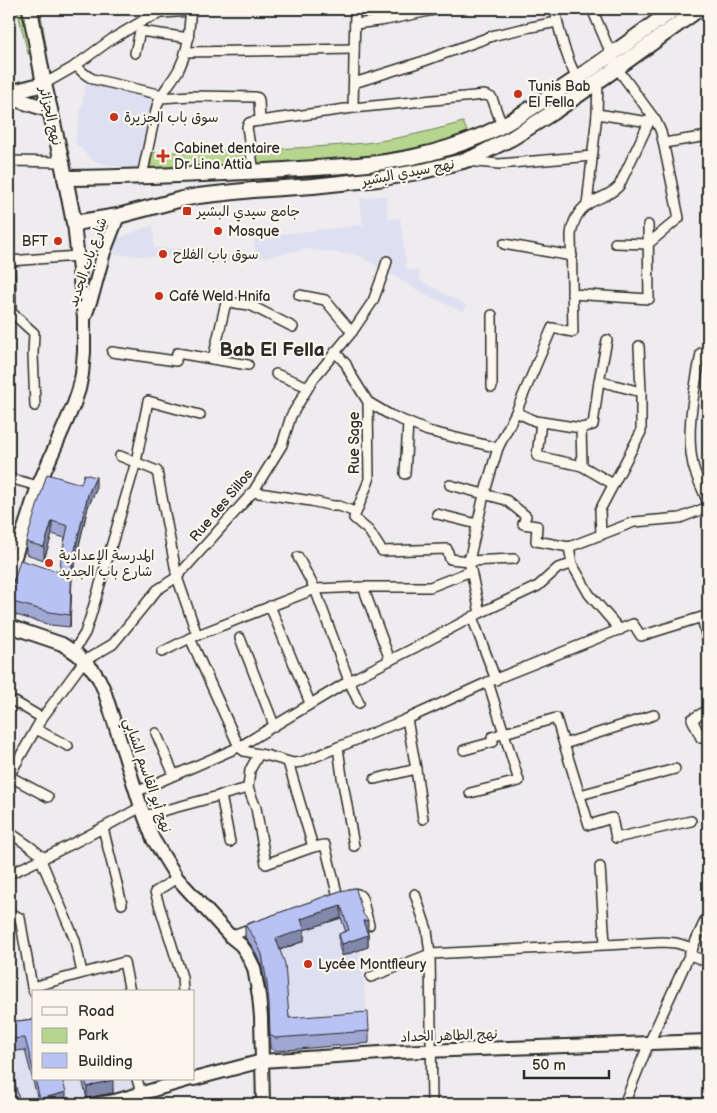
<svg xmlns="http://www.w3.org/2000/svg" width="717" height="1113" viewBox="0 0 717 1113" font-family="'Balsamiq Sans','Playpen Sans Arabic',sans-serif">
  <style>
    .built { fill: #dedff0 }
    .green { fill: #b6d58e; stroke: #70805c }
    .lines { fill: none; stroke-linecap: round; stroke-linejoin: round }
    .street-casing { stroke: #2b2b2b; stroke-width: 12 }
    .secondary-casing { stroke: #2b2b2b; stroke-width: 16 }
    .primary-casing { stroke: #2b2b2b; stroke-width: 18 }
    .street { stroke: #fbf7ec; stroke-width: 9 }
    .secondary { stroke: #fbf7ec; stroke-width: 12 }
    .primary { stroke: #fbf7ec; stroke-width: 14 }
    .wall { fill: #9fa7d2; stroke: #2b2b2b }
    .shaded-wall { fill: #8288ab; stroke: #2b2b2b }
    .building { fill: #b9c2f4; stroke: #2b2b2b }
    .poi-dot { fill: #c8321e; stroke: #fbf7ec; stroke-width: 2 }
    .labels { text-anchor: middle; stroke-width: 4.5; stroke-linejoin: round; paint-order: stroke }
    .poi-label { font-size: 14px; fill: #2b2b2b; stroke: #fbf7ec; text-anchor: start }
    .street-label { font-size: 14px; fill: #2b2b2b; stroke: #fbf7ec }
    .district-label { font-size: 19px; font-weight: bold; fill: #2b2b2b; stroke: #fbf7ec }
  </style>
  <rect width="100%" height="100%" fill="#eeecee"/>
  <filter id="ink" filterUnits="userSpaceOnUse"><feTurbulence type="fractalNoise" baseFrequency=".02" numOctaves="2"/><feDisplacementMap in="SourceGraphic" scale="10" xChannelSelector="R" yChannelSelector="G"/><feConvolveMatrix kernelMatrix="1 2 1 2 8 2 1 2 1" color-interpolation-filters="sRGB"/></filter>
  <g filter="url(#ink)">
    <!-- built -->
    <g class="built">
      <path d="M86,83L155,92L138,168L113,166L94,161L75,143Z"/>
      <path d="M386,195L388,219L400,218L407,270L420,271L419,280L466,305L464,312L428,296L358,255L307,249L253,259L217,263L179,258L109,254L118,238L153,225L154,248L206,249L207,253L217,250L218,256L255,252L254,237L363,225L360,199Z"/>
      <path d="M356,896L368,932L364,934L368,947L361,950L370,1051L266,1056L260,978L244,934Z"/>
      <path d="M9,1023H34V1079H135L138,1087L66,1104H9Z"/>
    </g>
    <!-- green -->
    <g class="green">
      <path d="M17,9H40L47,51L28,54Z"/>
      <path d="M463,122L468,133L436,144L370,156L276,164L151,168V153C223,150 294,150 365,143C398,139 431,131 463,122Z"/>
    </g>
    <g class="lines">
      <!-- street casing -->
      <g class="street-casing">
        <g id="street">
          <path d="M555,9C559,32 566,57 577,79"/>
          <path d="M592,9L617,68L656,121L661,132L679,218L648,244L615,243"/>
          <path d="M355,24L386,20L439,9"/>
          <path d="M186,52L354,49"/>
          <path d="M135,53L140,31L189,38"/>
          <path d="M76,65C81,72 85,75 93,79L162,95"/>
          <path d="M354,83L424,61L495,35L531,27L557,22"/>
          <path d="M44,84L72,68L112,39L146,19L162,13L190,11"/>
          <path d="M160,98L191,96L255,97L258,98L259,100L260,121"/>
          <path d="M353,108L355,9"/>
          <path d="M597,114L649,122"/>
          <path d="M664,143L708,136"/>
          <path d="M9,161L62,162"/>
          <path d="M466,161L499,164L592,156"/>
          <path d="M254,172L247,127L249,123L252,122L353,108L484,95L488,96L492,98L502,126"/>
          <path d="M142,176L157,106C161,92 172,82 179,69C190,47 188,32 191,9"/>
          <path d="M587,205L597,114L598,82"/>
          <path d="M504,244L572,256"/>
          <path d="M9,261L78,256"/>
          <path d="M10,261L11,312L34,333L33,354L35,406"/>
          <path d="M572,294L649,299L648,225"/>
          <path d="M299,295L325,300L352,332"/>
          <path d="M492,315V387"/>
          <path d="M112,352L176,361L177,353L248,365"/>
          <path d="M335,352L346,364L350,373L368,402L369,480L354,518L369,531L382,551L447,549L450,559L469,561L514,559"/>
          <path d="M701,353C695,388 685,429 693,465C696,478 704,491 708,504"/>
          <path d="M213,359L226,302L250,305L293,327"/>
          <path d="M276,374L308,387"/>
          <path d="M599,381L641,392"/>
          <path d="M368,402L390,415L428,431L498,448"/>
          <path d="M516,412L535,421L581,428L582,466L613,484"/>
          <path d="M541,422L537,456L582,466"/>
          <path d="M581,428L593,425L599,381L607,340"/>
          <path d="M120,456L157,471L177,577L197,635"/>
          <path d="M405,474L408,423"/>
          <path d="M9,478L38,486"/>
          <path d="M450,485L506,500L526,516L523,524L537,526L536,541L569,547L634,522L680,518L708,507"/>
          <path d="M253,492L311,501L333,506H339L355,512"/>
          <path d="M437,514L477,524"/>
          <path d="M601,535L600,510L641,432V392L639,346"/>
          <path d="M569,547L572,564L589,594L620,630"/>
          <path d="M298,557L315,589L349,681L359,703"/>
          <path d="M363,587L390,660"/>
          <path d="M270,606L310,703"/>
          <path d="M480,613L469,561L484,495L498,448L516,412L552,328L573,332L571,235C572,223 578,211 588,204C599,197 610,196 619,186L652,116"/>
          <path d="M472,617L496,680"/>
          <path d="M190,638L239,747L244,751L269,756L293,763L302,762L407,719L488,682L633,624L641,636L702,617L708,644"/>
          <path d="M240,638L274,725"/>
          <path d="M77,646L85,633L91,615L136,462L148,401L200,415"/>
          <path d="M162,652L190,638L315,589L363,587H430L471,571"/>
          <path d="M488,682L504,733L556,718L589,825L612,818L616,838L691,821"/>
          <path d="M15,702L42,718"/>
          <path d="M407,719L416,769L423,819"/>
          <path d="M36,729L68,746"/>
          <path d="M156,733L174,775"/>
          <path d="M701,738L692,719L708,710"/>
          <path d="M564,744L654,715"/>
          <path d="M338,747L342,777L354,846"/>
          <path d="M464,750L493,742L492,737L504,733L519,781L470,793"/>
          <path d="M288,762L313,847"/>
          <path d="M9,776L42,718L84,661L113,644L157,590L177,577L253,492L282,445L291,416L314,378L352,332L373,301L383,274L387,261"/>
          <path d="M9,776L48,797"/>
          <path d="M375,779L416,769"/>
          <path d="M248,788L250,770L259,754"/>
          <path d="M136,792L239,747L349,681L416,647L480,613L538,586L558,568L572,564"/>
          <path d="M221,795L230,842"/>
          <path d="M580,795L675,769"/>
          <path d="M144,816L248,788L256,808L266,864L313,847L325,845L338,897"/>
          <path d="M103,828L122,904"/>
          <path d="M9,832L32,848L44,858"/>
          <path d="M41,860L75,940L82,973"/>
          <path d="M600,867L605,944"/>
          <path d="M9,874C54,854 98,831 141,807"/>
          <path d="M177,878L155,892L182,977L183,992"/>
          <path d="M415,894L427,930L430,954L432,1104"/>
          <path d="M348,895C354,893 358,892 362,898L369,925"/>
          <path d="M9,912L20,918L32,987"/>
          <path d="M230,936L255,927"/>
          <path d="M690,955L708,962"/>
          <path d="M371,977L430,954L663,942L676,943L693,948"/>
          <path d="M34,992L32,987L124,962L130,992"/>
          <path d="M137,1079L141,1093"/>
          <path d="M624,1104L649,1043L708,914"/>
        </g>
      </g>
      <!-- secondary casing -->
      <g class="secondary-casing">
        <g id="secondary">
          <path d="M85,316L93,293L104,252L118,216"/>
          <path d="M9,575L38,486L74,404L79,389L82,374L84,352V318L74,223"/>
          <path d="M9,626L62,644L77,654L93,670L99,679L104,690L141,807L153,839L177,878L230,936L241,945L246,952L254,968L259,996L261,1017L263,1104"/>
          <path d="M194,1079L262,1061L395,1052L708,1041"/>
          <path d="M97,1104L115,1101L191,1079"/>
        </g>
      </g>
      <!-- primary casing -->
      <g class="primary-casing">
        <g id="primary">
          <path d="M30,9L44,84L62,162L74,223L118,216L182,199L198,196L253,190L313,186L378,179L423,171L463,161L474,157L512,138L555,111L617,68L699,9"/>
          <path d="M9,93L44,84"/>
          <path d="M9,97L50,110"/>
          <path d="M65,178C139,177 212,174 285,170C327,167 371,166 413,157C438,152 462,144 485,134C506,125 525,112 544,100C589,72 632,40 674,9"/>
        </g>
      </g>
      <!-- street -->
      <use href="#street" class="street"/>
      <!-- secondary -->
      <use href="#secondary" class="secondary"/>
      <!-- primary -->
      <use href="#primary" class="primary"/>
    </g>
    <!-- wall -->
    <g class="wall">
      <path d="M81,484L96,490L88,507L72,575L70,627L50,625L9,613V598L60,572L65,538L52,534L44,560L26,554V542Z"/>
      <path d="M340,891L368,932V947L342,956L339,946V934L346,932L341,918L304,930V941L280,950L289,1018L369,1031V1043L275,1051L270,1048L269,1017L267,995L262,967L253,948L245,937V925Z"/>
      <path d="M34,1019V1079H62L66,1104H39L25,1050L9,1052V1022Z"/>
      <path d="M82,1079H112L113,1093L96,1096L87,1099Z"/>
    </g>
    <!-- shaded-wall -->
    <g class="shaded-wall">
      <path d="M96,477V490L88,507L72,575L70,627L72,563L88,494Z"/>
      <path d="M52,521V534L44,560V547Z"/>
      <path d="M341,906V918L304,930V941L276,951V939L301,919Z"/>
      <path d="M368,920V932L363,934V921Z"/>
      <path d="M368,935V947L342,956V944Z"/>
      <path d="M113,1080V1093L96,1096L87,1099V1087L96,1084Z"/>
      <path d="M66,1092V1104H40V1099Z"/>
    </g>
    <!-- building -->
    <g class="building">
      <path d="M47,474L81,484L84,474L96,477L88,494L72,563L70,615L50,612L9,601V598L20,560L60,572L61,557L68,526L52,521L44,547L26,542Z"/>
      <path d="M355,888L356,889L363,914L368,920L363,921L368,935L342,944L339,934L349,930L341,906L301,919L304,929L276,939L285,964L289,1018L368,1012L369,1031L275,1038L270,1035L269,1004L267,983L262,954L253,936L245,925L340,891Z"/>
      <path d="M34,1019V1073L25,1038L9,1039V1022Z"/>
      <path d="M9,1059L20,1103L15,1104H9Z"/>
      <path d="M35,1079H62L66,1092L40,1099Z"/>
      <path d="M85,1079H112L113,1080L96,1084L87,1087Z"/>
    </g>
  </g>
  <!-- markers -->
  <g class="poi-dot">
    <circle cx="518" cy="94" r="5"/>
    <circle cx="114" cy="117" r="5"/>
    <path d="M160.5 148.5h5v5h5v5h-5v5h-5v-5h-5v-5h5z"/>
    <rect x="182" y="206" width="10" height="10" rx="2.5"/>
    <circle cx="218" cy="231" r="5"/>
    <circle cx="58" cy="241" r="5"/>
    <circle cx="163" cy="254" r="5"/>
    <circle cx="159" cy="296" r="5"/>
    <circle cx="49" cy="563" r="5"/>
    <circle cx="308" cy="964" r="5"/>
  </g>
  <g class="labels">
    <!-- poi labels -->
    <g class="poi-label">
      <text x="528" y="91">Tunis Bab<tspan x="528" dy="16">El Fella</tspan></text>
      <text x="124" y="122">سوق باب الجزيرة</text>
      <text x="174" y="153">Cabinet dentaire<tspan x="174" dy="16">Dr Lina Attia</tspan></text>
      <text x="197" y="216">جامع سيدي البشير</text>
      <text x="228" y="236">Mosque</text>
      <text x="48" y="246" text-anchor="end">BFT</text>
      <text x="173" y="259">سوق باب الفلاح</text>
      <text x="169" y="301">Café Weld Hnifa</text>
      <text x="59" y="560">المدرسة الإعدادية<tspan x="59" dy="16">شارع باب الجديد</tspan></text>
      <text x="318" y="969">Lycée Montfleury</text>
    </g>
    <!-- street labels -->
    <g class="street-label">
      <text transform="translate(51 116) rotate(77)" y="5">نهج الجزائر</text>
      <text transform="translate(408 172) rotate(-11)" y="5">نهج سيدي البشير</text>
      <text transform="translate(87 262) rotate(-71)" y="5">شارع باب الجديد</text>
      <text transform="translate(354 443) rotate(-90)" y="5">Rue Sage</text>
      <text transform="translate(221 505) rotate(-50)" y="5">Rue des Sillos</text>
      <text transform="translate(148 775) rotate(71)" y="5">نهج أبو القاسم الشابي</text>
      <text transform="translate(449 1035) rotate(-2)" y="5">نهج الطاهر الحداد</text>
    </g>
    <!-- district labels -->
    <g class="district-label">
      <text x="272" y="356">Bab El Fella</text>
    </g>
  </g>
  <!-- margin -->
  <rect width="717" height="1113" fill="none" stroke="#fbf7ec" stroke-width="30"/>
  <rect x="15" y="15" width="687" height="1083" fill="none" stroke="#2b2b2b" stroke-width="2" filter="url(#ink)"/>
  <!-- legend -->
  <rect x="32" y="990" width="162" height="90" fill="#fbf7ec" stroke="#a8a59f"/>
  <rect x="42" y="1007" width="25" height="8" fill="#fbf7ec" stroke="#a8a59f"/>
  <text x="78" y="1016" font-size="15" fill="#2b2b2b">Road</text>
  <rect x="42" y="1028" width="25" height="15" fill="#b6d58e" stroke="#a8a59f"/>
  <text x="78" y="1040" font-size="15" fill="#2b2b2b">Park</text>
  <rect x="42" y="1053" width="25" height="15" fill="#b9c2f4" stroke="#a8a59f"/>
  <text x="78" y="1066" font-size="15" fill="#2b2b2b">Building</text>
  <!-- scale -->
  <path d="M524 1070v8h85v-8" fill="none" stroke="#2b2b2b" stroke-width="2.5"/>
  <text x="532" y="1070" font-size="15" fill="#2b2b2b" stroke="#fbf7ec" stroke-width="4" paint-order="stroke">50 m</text>
</svg>
